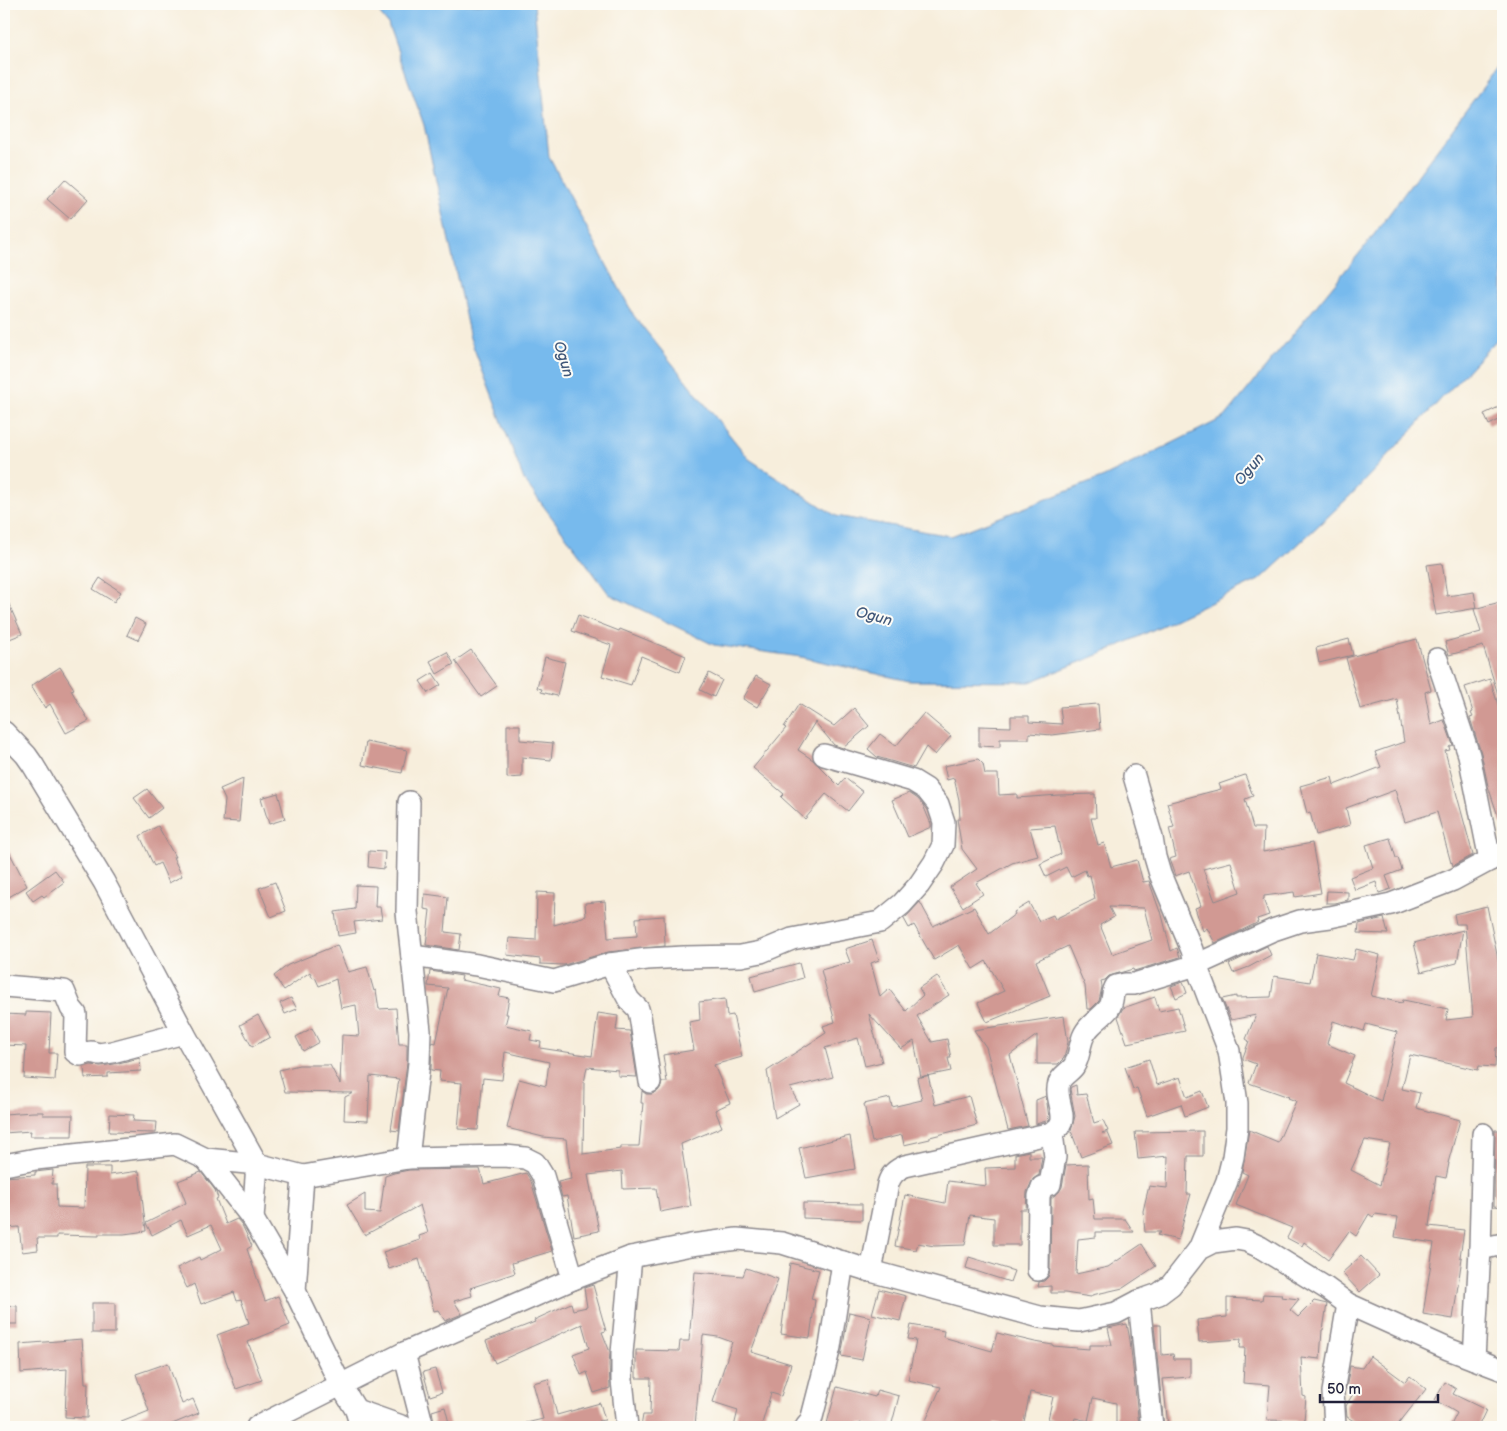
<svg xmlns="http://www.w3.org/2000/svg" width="1507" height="1431" viewBox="0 0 1507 1431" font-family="'Balsamiq Sans',sans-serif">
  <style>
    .water { fill: #77baed; stroke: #4c6e94 }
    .building { fill: #d19993; fill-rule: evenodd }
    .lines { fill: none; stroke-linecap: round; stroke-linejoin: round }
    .minor-casing { stroke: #8c888c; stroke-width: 24 }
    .minor { stroke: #fff; stroke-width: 21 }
    .labels { text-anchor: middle; stroke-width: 4; stroke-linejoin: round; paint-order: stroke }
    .water-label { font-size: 15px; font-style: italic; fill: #405779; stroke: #fdfcf7 }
  </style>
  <rect width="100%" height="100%" fill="#fdfcf7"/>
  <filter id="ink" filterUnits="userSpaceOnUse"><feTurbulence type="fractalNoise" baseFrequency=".02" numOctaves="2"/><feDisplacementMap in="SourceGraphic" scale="10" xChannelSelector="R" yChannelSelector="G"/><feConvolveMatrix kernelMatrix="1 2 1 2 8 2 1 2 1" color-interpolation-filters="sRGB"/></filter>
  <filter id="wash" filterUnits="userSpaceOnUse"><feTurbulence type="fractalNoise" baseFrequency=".0096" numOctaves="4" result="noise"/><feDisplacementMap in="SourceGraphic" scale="20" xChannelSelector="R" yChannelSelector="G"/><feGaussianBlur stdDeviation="1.12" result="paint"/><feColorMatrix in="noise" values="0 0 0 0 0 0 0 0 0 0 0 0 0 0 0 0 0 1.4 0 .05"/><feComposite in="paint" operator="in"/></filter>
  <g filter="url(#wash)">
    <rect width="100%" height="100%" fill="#f7eedc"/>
    <!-- water -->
    <path class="water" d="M372,4H534L549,157L634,316L749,459L836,516L951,536L1104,477L1225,417L1367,244L1503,60V333L1350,496L1261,579L1108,651L1030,682L909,681L801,657L714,645L609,594L524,480L470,338L424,125L388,24Z"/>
    <g id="blocks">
      <!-- building -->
      <g class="building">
        <path d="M65,179L88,199L70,219L47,199Z"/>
        <path d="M1503,405V418L1489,425L1484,414Z"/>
        <path d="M1442,563L1447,596L1474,592L1477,608L1436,615L1427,565Z"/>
        <path d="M100,578L121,592L114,602L93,589Z"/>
        <path d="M4,593L22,634L7,640L4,632Z"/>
        <path d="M1500,602L1503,613V701H1500L1483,646L1449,655L1445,642L1481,632L1474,609Z"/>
        <path d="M578,615L619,631L620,629L686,656L680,672L641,656L631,685L602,676L611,645L572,631Z"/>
        <path d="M135,618L146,624L138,640L127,635Z"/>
        <path d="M1349,639L1353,655L1319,663L1316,648Z"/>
        <path d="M1417,639L1431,690L1425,692L1431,725L1444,720L1453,745L1449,747L1450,750L1445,751L1473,855L1453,866L1452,862L1451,863L1437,812L1405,822L1395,790L1346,808L1350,825L1316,835L1310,812L1307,813L1300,786L1332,777L1334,785L1381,767L1375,752L1404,742L1397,699L1360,709L1346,658Z"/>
        <path d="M471,650L497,686L481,697L455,661Z"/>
        <path d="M447,652L454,664L437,674L430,661Z"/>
        <path d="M545,657L565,662L557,696L541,692L542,689L537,688Z"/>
        <path d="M60,667L74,689L71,690L89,721L66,733L50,704L45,708L31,686Z"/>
        <path d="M433,673L441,685L428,693L420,681Z"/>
        <path d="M709,673L722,680L714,697L700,690Z"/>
        <path d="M756,676L771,684L757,707L743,699Z"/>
        <path d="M1490,679L1499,708L1501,707L1503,715V824L1501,825L1488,786L1481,753L1470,718L1473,717L1471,713L1473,712L1465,687Z"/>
        <path d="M799,704L834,726L854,708L869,726L843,748L834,745L815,722L798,750L813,760L839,786L845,778L863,792L848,811L826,794L805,819L781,797L784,794L753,768L786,728L784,727Z"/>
        <path d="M1098,704L1100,729L1052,735L1029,733V739H1000V747L979,746V726L1011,727V716H1029V722L1062,724L1060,707Z"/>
        <path d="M924,713L951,736L935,755L926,747L914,768L877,757L868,749L880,734L896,746Z"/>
        <path d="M507,725H520V740L553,743L551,760L522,757V777L507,778Z"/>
        <path d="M366,742L407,750L402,773L362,765Z"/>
        <path d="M978,759L983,764L985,774H998L999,795L1017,794V798L1059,795L1095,794L1096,818H1091L1098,845L1104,843L1111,867L1137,860L1143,882L1149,881L1160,912L1161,911L1171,951L1177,948L1180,957L1134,971L1133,969L1109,976L1105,980L1101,981L1102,987L1099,1001L1091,1009H1087L1085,986L1068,946L1036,961L1050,996L987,1022L978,1003L1004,991L986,961L973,969L959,945L934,960L914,925L909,928L904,919L920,902L933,926L974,907L989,934L1015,914L1014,912L1029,903L1039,921L1053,915L1055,919L1095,899L1090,875L1087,876L1085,870L1071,877L1066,867L1046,877L1040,864L1061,854L1055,826L1030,828L1038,856L1012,863L976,883L983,894L963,907L950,887L977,869L962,849L957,819H960L959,800L954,778L947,780L944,766ZM1109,907L1144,908L1152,940L1112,954L1100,925L1114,917Z"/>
        <path d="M1245,775L1253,796L1245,799L1253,828H1264L1263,852L1312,843L1321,893L1295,897L1294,892L1264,896V899H1263L1269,915L1257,919L1258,922L1255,924L1215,943L1207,928L1203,931L1195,908L1201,906L1189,871L1175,876L1169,859L1176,857L1169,828L1174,827L1167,803L1221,789L1219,784ZM1231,862L1240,892L1215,901L1203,869Z"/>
        <path d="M243,779L239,822L223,821L225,800L220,789Z"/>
        <path d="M147,789L162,808L149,818L134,798Z"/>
        <path d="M278,793L285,819L269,824L261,798Z"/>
        <path d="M909,793L918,799L923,805L931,824V827L908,837L892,800Z"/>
        <path d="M158,826L175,857H173L182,876L169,883L160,863L154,866L140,836Z"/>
        <path d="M1390,838L1396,858H1398L1402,870L1386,876L1391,889L1379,893L1376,882L1355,890L1350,877L1373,868L1366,845Z"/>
        <path d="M4,842L27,886L9,897L4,888Z"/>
        <path d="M369,851L385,852L384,869L368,867Z"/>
        <path d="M55,870L64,882L44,897L42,895L33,901L26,891Z"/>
        <path d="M275,882L286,911L271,917L259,888Z"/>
        <path d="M356,885L376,886L375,907H380L382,919L354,922L356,933L338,936L335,912L355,909Z"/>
        <path d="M1327,891L1348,892V900L1335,903H1326Z"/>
        <path d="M537,892L555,893L554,925L586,916L585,903L605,901L608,938L637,936L636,918L664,916L665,946L608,952L564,965L540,964V959L507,955L509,938L536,940Z"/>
        <path d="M425,894L448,897L445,932L461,934L459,950L426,945L430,910L424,909Z"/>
        <path d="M1487,906L1503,984V1047L1496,1048L1495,1067L1479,1066L1478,1070L1410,1055L1402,1089L1420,1093L1416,1108L1460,1120L1448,1163H1449L1446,1178L1436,1176L1429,1226L1464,1230L1460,1257L1462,1258L1453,1319L1423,1314L1434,1243L1395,1237L1398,1217L1375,1214L1373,1217L1369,1214L1356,1236L1349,1231L1328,1260L1304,1242L1302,1246L1287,1238L1292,1228L1236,1205L1248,1175L1242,1172L1249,1130L1278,1142L1296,1101L1288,1098L1289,1097L1249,1083L1256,1064L1243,1059V1057L1249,1041L1246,1039L1256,1015L1231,1020L1222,999L1236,996V998L1271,997L1274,976L1310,982L1316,953L1353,960L1356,949L1380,955L1371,996L1402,1003L1403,1000L1448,1009L1446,1020L1473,1017L1465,924H1456L1454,914ZM1333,1021L1364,1031L1366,1024L1397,1032L1381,1101L1344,1083L1355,1056L1327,1044ZM1365,1140L1390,1144L1380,1185L1351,1170Z"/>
        <path d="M1384,918L1388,934L1358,933L1359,924Z"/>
        <path d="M1463,930L1457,963L1421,972L1414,943Z"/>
        <path d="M872,940L879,960L871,963L880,997L889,989L906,1011L923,995L919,988L937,976L949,995L917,1016L932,1042L947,1039L951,1058H948L951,1071L921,1077L914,1041L901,1049L869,1014L882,1062L865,1066L858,1038L825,1048L833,1077L790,1088L799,1104L775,1118L767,1071L826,1033L823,1026L835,1022L821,970L850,962L845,949Z"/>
        <path d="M337,945L348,972L367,967L374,991L376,990L379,1009L396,1008L399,1044H407V1062L399,1131L391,1130L399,1079L370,1076L368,1121L344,1120L345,1097L353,1093L285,1092L279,1070L299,1065H330L340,1084L342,1035L359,1036L356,1005L341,1008L336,979L319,986L315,977L313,978L310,972L284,990L274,976L288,965Z"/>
        <path d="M1267,946L1271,955L1249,967L1233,973L1229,964Z"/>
        <path d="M799,963L803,978L755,992L751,976Z"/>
        <path d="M430,971L462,976L461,980L501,989L499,996L509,998L506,1014H508L505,1025L532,1031L530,1040L541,1042L540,1048L592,1056L598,1013L618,1016L616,1030L630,1031L637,1077L618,1076V1070L587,1067L584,1083L583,1154L621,1149V1146H639L643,1103H641L642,1091L646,1094H652L658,1091L661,1087L662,1082H667L663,1055L694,1050L689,1022L700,1020L699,1002L725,999L727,1016L733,1015L742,1057L714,1065L730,1103L715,1110L722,1127L681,1144L691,1206L660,1212L656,1188L623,1189L622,1171L588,1175L599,1231L574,1236L567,1196L562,1197L558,1182L571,1179L566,1139L543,1137L507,1128L519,1079L546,1086L549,1062L505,1052L502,1080L483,1078L478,1130L458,1129L462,1083L439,1081L440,1071L431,1070L432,1042L436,1043L448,988L428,986Z"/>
        <path d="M1183,982L1187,993L1176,998L1171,986Z"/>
        <path d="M1155,997L1159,1011L1178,1007L1185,1031L1127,1043L1118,1017L1123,1008Z"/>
        <path d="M291,998L297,1009L285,1014L280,1003Z"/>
        <path d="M26,1012L51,1013L49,1053H57L55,1080L24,1078L26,1046L4,1045V1014L26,1015Z"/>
        <path d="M258,1015L270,1037L252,1047L240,1025Z"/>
        <path d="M1064,1016L1068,1042L1064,1058L1058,1064H1037V1035L1010,1055L1028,1126L1008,1130L986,1047L974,1030Z"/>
        <path d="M312,1028L319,1042L303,1051L296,1037Z"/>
        <path d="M140,1058L141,1071L108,1073V1077L85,1078L84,1067L91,1065L101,1066L114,1064Z"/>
        <path d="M1149,1059L1157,1085L1180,1077L1187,1097L1202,1091L1208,1107L1185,1116L1181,1104L1147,1116L1137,1088L1133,1089L1125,1067Z"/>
        <path d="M928,1075L935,1105L969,1096L977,1125L930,1137V1139L904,1145L902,1135L872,1142L864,1104L890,1098L892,1107L922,1100L917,1078Z"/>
        <path d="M1076,1085L1077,1095L1086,1094L1094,1123L1103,1120L1108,1131L1102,1133H1108L1113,1145L1081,1157L1071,1131L1075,1116L1070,1089L1071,1087Z"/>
        <path d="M1046,1096L1049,1118L1046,1121L1036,1124V1100Z"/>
        <path d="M33,1112H43V1115H73L72,1136H30L31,1131L4,1133V1114Z"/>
        <path d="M110,1114L134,1115L133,1121L157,1122L156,1133L109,1132Z"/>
        <path d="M1495,1130H1503V1207L1494,1206Z"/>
        <path d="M1203,1131V1156H1188L1187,1194H1191L1178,1240L1157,1235L1161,1232H1145L1143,1211L1149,1186L1167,1188L1168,1156L1138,1159L1135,1132Z"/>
        <path d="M850,1136L855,1169L806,1178L799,1148Z"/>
        <path d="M1029,1151V1157H1042L1039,1175L1033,1179L1027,1192L1026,1209H1020V1245H994V1218L970,1215L965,1245L934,1246L918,1243L916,1250L895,1246L905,1195L945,1203L948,1181L986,1186L985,1168L1015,1167V1154Z"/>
        <path d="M1088,1164L1089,1199L1093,1198L1095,1219H1125L1134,1232H1096V1237L1078,1239L1076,1274L1108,1267L1142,1244L1156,1266L1123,1288L1092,1295L1091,1297L1065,1293H1051V1286L1038,1287L1039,1282L1044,1281L1048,1277L1050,1270L1051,1198L1059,1192L1062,1187L1066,1165Z"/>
        <path d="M85,1167H110V1175L139,1171L146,1231L124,1234H99V1236L57,1235V1238H37L38,1250L22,1252L19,1227L4,1228V1177L35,1175V1172L53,1170L52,1184H56L57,1207L84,1208Z"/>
        <path d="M480,1169L484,1184L526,1173L531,1181L552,1251L512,1263L515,1273L470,1288L472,1296L454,1301L462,1314L445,1321L438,1310L434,1311L419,1259L389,1269L383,1252L420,1240L419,1236L428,1233L420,1205L365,1235L347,1205L365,1194V1212L380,1213L385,1176L394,1173L409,1170Z"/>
        <path d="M201,1172L215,1190L218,1198L216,1199L226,1224L237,1219L242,1225L252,1246L247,1249L265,1301L278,1296L290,1325L248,1342L262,1380L236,1389L217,1335L249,1323L241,1300L237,1301L234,1292L201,1304L194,1284L187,1288L177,1268L199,1257L200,1260L222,1249L211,1225L188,1235L181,1220L152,1235L146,1223L186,1203L178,1181Z"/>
        <path d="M803,1203L862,1204V1220L803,1218Z"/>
        <path d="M1361,1256L1379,1275L1360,1292L1342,1273Z"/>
        <path d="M969,1257L1014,1271L1010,1282L966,1268Z"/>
        <path d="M790,1263L819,1270L811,1299L815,1300L810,1338L781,1334Z"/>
        <path d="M746,1268L778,1279L751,1352L791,1364L781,1396L771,1393L761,1427H734L738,1410L713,1402L732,1342L718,1337L703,1335L695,1427H641L643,1415H650L651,1378H636V1350L679,1351L680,1341H689L695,1272L743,1276Z"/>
        <path d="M593,1285L606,1331L602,1332L610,1352L609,1364L610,1388L594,1393L587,1372L581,1375L573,1354L589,1348L582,1324L495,1363L486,1341L535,1322L534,1320L571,1303L573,1310L587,1307L584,1288Z"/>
        <path d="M879,1289L906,1296L900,1321L872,1314Z"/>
        <path d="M1263,1294L1282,1295L1281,1297L1299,1299L1290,1310L1298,1317L1314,1301L1327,1304L1323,1330H1322L1320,1359L1301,1357L1303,1396L1306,1397L1304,1421L1267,1420L1270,1385L1243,1383L1245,1348H1240L1241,1339L1199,1342L1197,1320L1227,1317V1298L1262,1300Z"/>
        <rect x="92" y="1303" width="23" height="30"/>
        <path d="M4,1305L17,1306V1324H4Z"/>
        <path d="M849,1312L871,1317L862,1360L841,1356Z"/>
        <path d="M1127,1324L1130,1340L1139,1426H1116V1403L1093,1398L1088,1421L1075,1418L1073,1425L1048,1419L1053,1397L1030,1392L1023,1427L995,1423L994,1427H923L941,1387L908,1380L916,1340L908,1339L911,1325L944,1331L943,1337L992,1351L997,1333L1035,1342L1053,1345V1346L1089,1349V1345H1112L1108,1328Z"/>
        <path d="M1154,1325H1161L1162,1355L1173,1354L1174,1359H1190V1377L1163,1379L1168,1427H1164Z"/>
        <path d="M82,1339L85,1383H88L87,1418L65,1417L67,1369L21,1373L20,1344Z"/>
        <path d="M1370,1356L1405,1382L1410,1376L1426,1389L1396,1427H1364L1347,1417L1346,1406L1355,1390L1346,1389L1350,1366L1362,1368Z"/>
        <path d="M168,1363L182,1404L193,1399L199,1413L165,1427H109L149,1411L136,1374Z"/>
        <path d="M435,1369L442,1392L430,1396L423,1372Z"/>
        <path d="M548,1379L557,1415L600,1403L605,1420L598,1421L599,1427H527L526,1423L543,1419L533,1383Z"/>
        <path d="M1445,1382L1456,1389L1453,1394L1486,1410L1478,1427H1450L1457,1413L1435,1400Z"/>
        <path d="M837,1387L875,1397L877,1390L899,1396L891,1427H879L860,1423L859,1427H826Z"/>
        <path d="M445,1407L450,1427H435L432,1411Z"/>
      </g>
    </g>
  </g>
  <g filter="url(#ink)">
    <use href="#blocks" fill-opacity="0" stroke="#8c888c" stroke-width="1"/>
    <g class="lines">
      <!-- minor casing -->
      <g class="minor-casing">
        <g id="minor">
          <path d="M1437,659L1469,755L1490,860"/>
          <path d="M4,732L26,755L33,765L104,882L184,1033L257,1164L253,1219"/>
          <path d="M1134,776L1152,838L1155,857L1160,874L1192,950L1196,965L1229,1051L1237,1103V1128L1233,1157L1227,1181L1199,1249"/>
          <path d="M412,956L477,965L554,981L610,964L647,959L684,957L741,956L761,952L792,939L880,922L902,904L919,885L934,863L943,845L944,822L938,804L926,789L913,781L824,755"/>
          <path d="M610,964L629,1000L638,1009L640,1016L650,1082"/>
          <path d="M4,986L64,991L71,1008L76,1014L75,1052L80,1055L91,1052L99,1054L112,1052L184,1033"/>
          <path d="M408,1158L419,1063L420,1031L407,912L409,802"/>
          <path d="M206,1159L253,1219L295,1291L340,1384L356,1410L361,1427"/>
          <path d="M4,1165L36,1159L175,1144L206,1159L257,1164L303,1176L408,1158L505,1156L525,1158L535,1163L543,1176L573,1279"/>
          <path d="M1480,1249L1503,1244"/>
          <path d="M1038,1270L1039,1196L1042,1187L1050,1184L1055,1157L1052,1133"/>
          <path d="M871,1271L888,1184C891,1174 896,1170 905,1166L1052,1133C1054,1131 1059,1128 1060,1125C1067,1114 1054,1097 1059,1083C1061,1076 1070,1072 1074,1066C1079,1058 1079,1049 1082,1040C1086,1025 1101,1019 1109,1008C1114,1001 1111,993 1116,986L1125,984H1134L1196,965L1273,930L1300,921L1330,917L1391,904L1453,880L1503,853"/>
          <path d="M295,1291L303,1176"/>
          <path d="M1139,1301L1152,1427"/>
          <path d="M404,1353L423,1427"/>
          <path d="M1474,1359L1480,1249L1483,1134"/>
          <path d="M356,1410L404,1427"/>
          <path d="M257,1427L404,1353L573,1279L631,1257L691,1245L737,1239L782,1243L871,1271L1040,1317L1079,1321L1116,1313L1139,1301L1159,1294L1171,1285L1199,1249L1213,1242L1236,1239L1247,1241L1260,1247L1326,1288L1348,1304L1448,1349L1503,1370"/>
          <path d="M627,1427L622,1380V1353L631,1257"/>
          <path d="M806,1427L811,1421L830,1347L843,1262"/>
          <path d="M1335,1427L1333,1392L1348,1304"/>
        </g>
      </g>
      <!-- minor -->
      <use href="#minor" class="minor"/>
    </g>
  </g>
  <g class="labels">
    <!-- water labels -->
    <g class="water-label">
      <text transform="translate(564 359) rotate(74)" y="5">Ogun</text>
      <text transform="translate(1249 469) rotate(-49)" y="5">Ogun</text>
      <text transform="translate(874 616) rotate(15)" y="5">Ogun</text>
    </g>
  </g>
  <!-- margin -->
  <rect width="1507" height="1431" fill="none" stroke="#fdfcf7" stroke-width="20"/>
  <!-- scale -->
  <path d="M1320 1394v8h118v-8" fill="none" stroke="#22223b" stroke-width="2.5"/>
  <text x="1327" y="1394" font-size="15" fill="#22223b" stroke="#fdfcf7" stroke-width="4" paint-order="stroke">50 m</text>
</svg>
